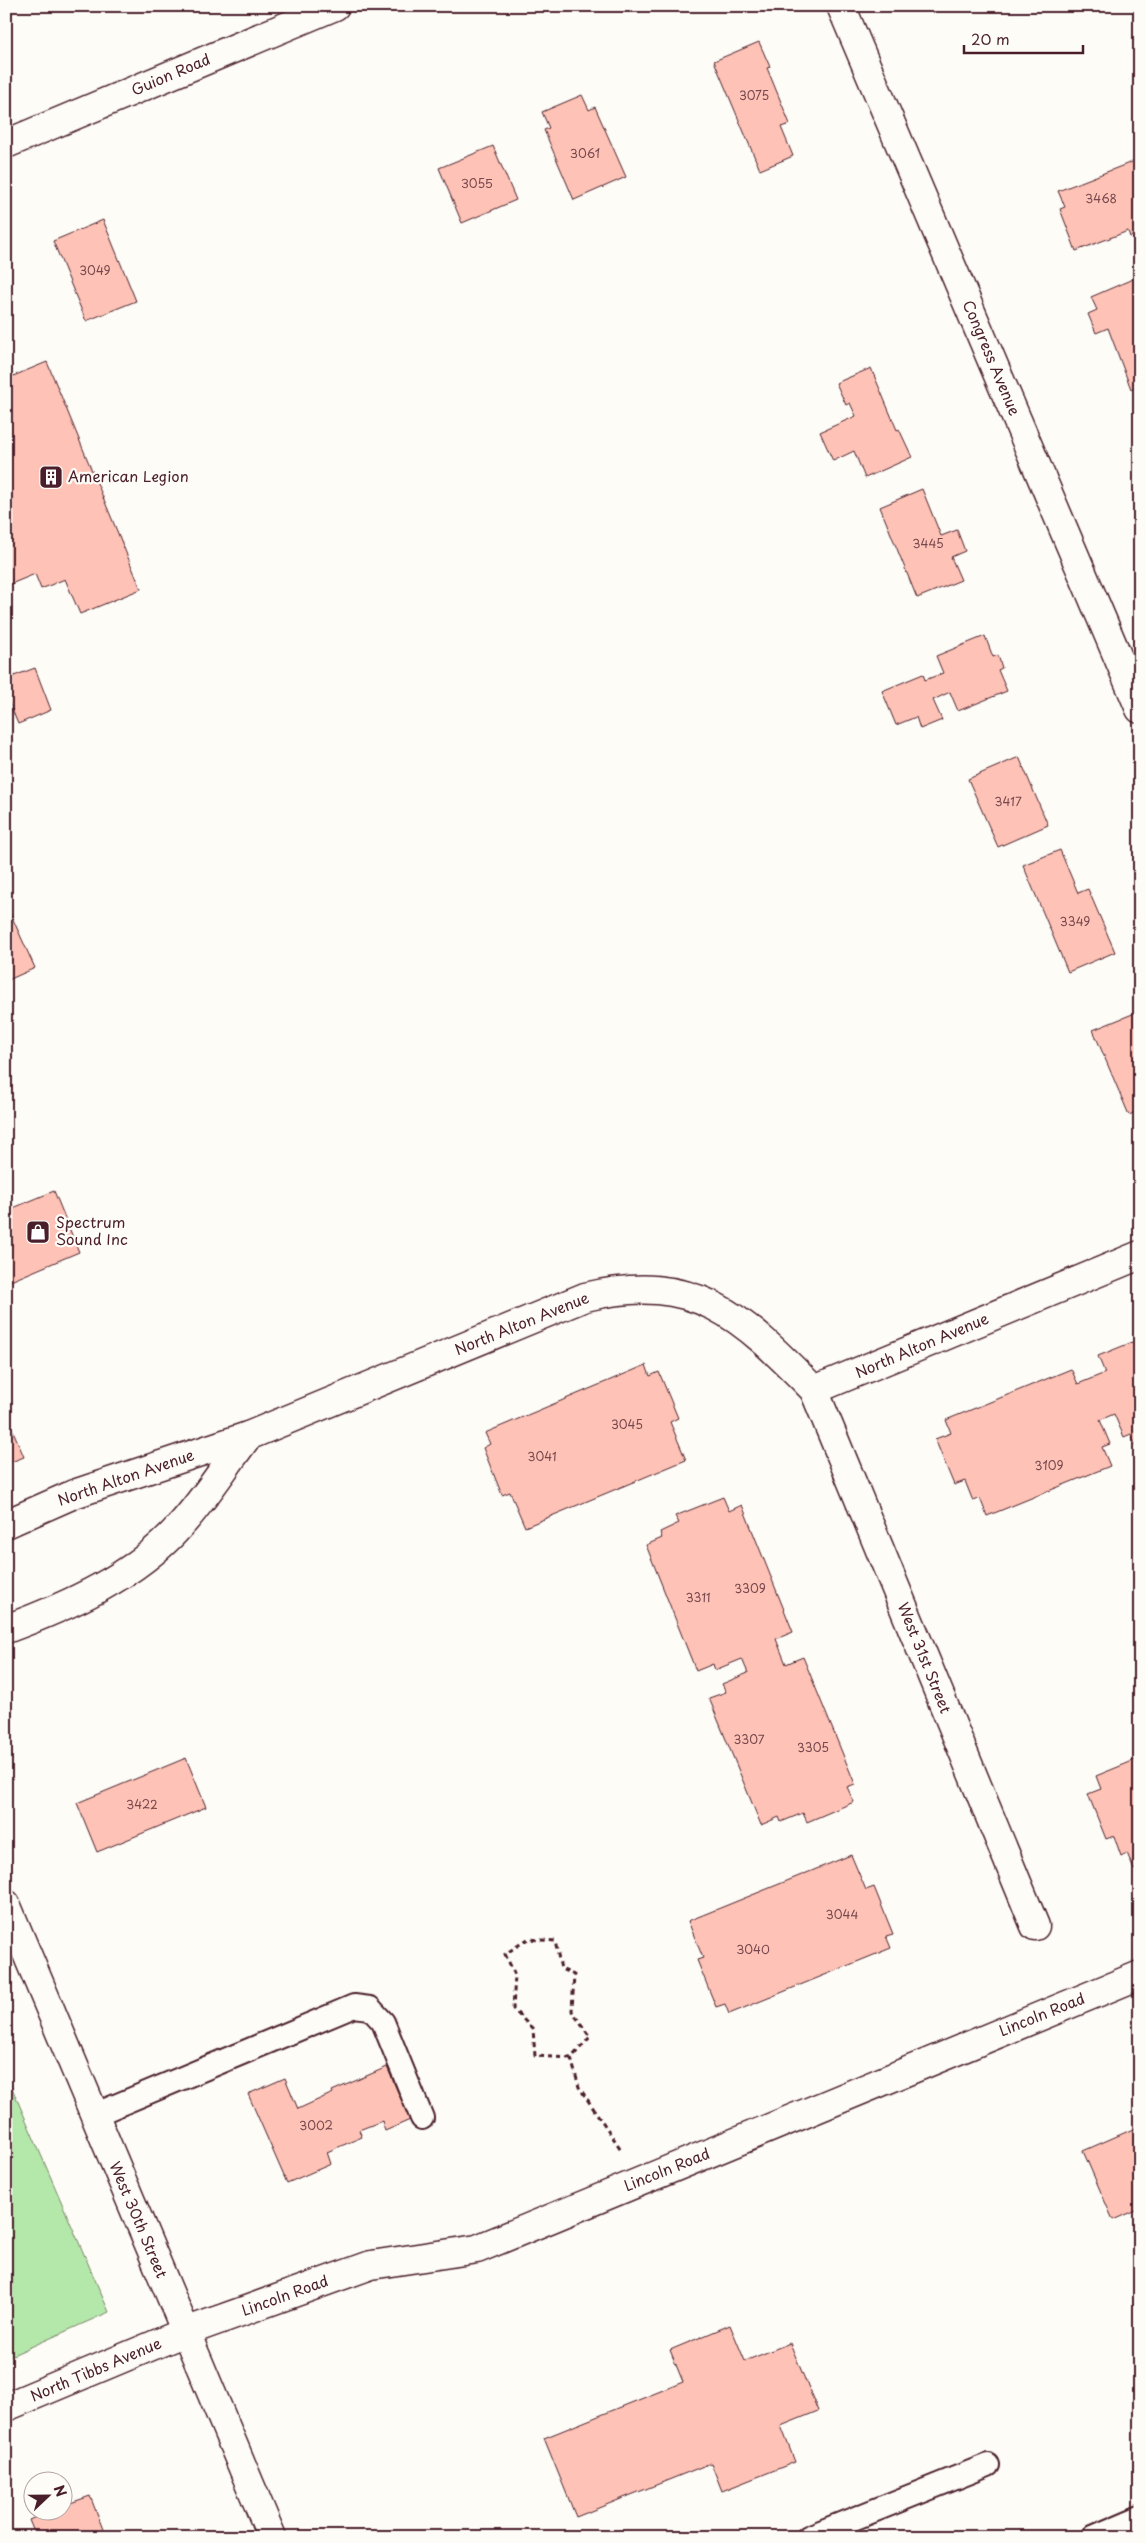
<svg xmlns="http://www.w3.org/2000/svg" width="1146" height="2543" viewBox="0 0 1146 2543" font-family="'Playpen Sans',sans-serif">
  <style>
    .green { fill: #b3e8aa; stroke: #7e846a }
    .building { fill: #fec3b6; stroke: #4a1f2b }
    .lines { fill: none; stroke-linecap: round; stroke-linejoin: round }
    .lane-casing { stroke: #4a1f2b; stroke-width: 26 }
    .street-casing { stroke: #4a1f2b; stroke-width: 31 }
    .secondary-casing { stroke: #4a1f2b; stroke-width: 31 }
    .path { stroke: #4a1f2b; stroke-width: 3; stroke-dasharray: 5 4; stroke-linecap: butt }
    .lane { stroke: #fdfcf7; stroke-width: 22 }
    .street { stroke: #fdfcf7; stroke-width: 28 }
    .secondary { stroke: #fdfcf7; stroke-width: 28 }
    .labels { text-anchor: middle; stroke-width: 4.5; stroke-linejoin: round; paint-order: stroke }
    .number-label { font-size: 12px; fill: #77484e }
    .street-label { font-size: 15px; fill: #4a1f2b; stroke: #fdfcf7 }
    .poi-label { font-size: 15px; fill: #4a1f2b; stroke: #fdfcf7; text-anchor: start }
  </style>
  <rect width="100%" height="100%" fill="#fdfcf7"/>
  <filter id="ink" filterUnits="userSpaceOnUse"><feTurbulence type="fractalNoise" baseFrequency=".02" numOctaves="2"/><feDisplacementMap in="SourceGraphic" scale="10" xChannelSelector="R" yChannelSelector="G"/><feConvolveMatrix kernelMatrix="1 2 1 2 8 2 1 2 1" color-interpolation-filters="sRGB"/></filter>
  <g filter="url(#ink)">
    <!-- green -->
    <path class="green" d="M6,2074L109,2312L6,2358Z"/>
    <!-- building -->
    <g class="building">
      <path d="M759,42L770,67L767,68L790,124L781,127L793,156L760,170L714,61Z"/>
      <path d="M582,95L589,110L595,107L626,177L574,200L544,130L549,128L542,112Z"/>
      <path d="M493,146L516,200L462,223L439,168Z"/>
      <path d="M1137,160L1140,166V233L1130,237L1128,231L1076,251L1060,209L1065,207L1058,191Z"/>
      <path d="M103,220L136,301L86,321L53,241Z"/>
      <path d="M1135,278L1140,288V386L1131,389L1108,328L1096,333L1088,314L1097,310L1091,297Z"/>
      <path d="M47,362L141,589L80,614L65,579L41,589L35,574L6,586V379Z"/>
      <path d="M871,368L897,430L899,429L912,457L865,478L854,451L833,461L820,432L856,416L850,403L846,405L836,383Z"/>
      <path d="M922,489L941,536L957,530L965,551L951,557L961,580L917,598L880,507Z"/>
      <path d="M985,636L993,657L998,655L1002,668L998,670L1007,691L958,711L950,692L933,700L942,720L920,729L916,717L896,725L882,691L923,674L925,680L943,673L936,656Z"/>
      <path d="M35,668L51,710L18,724L6,695V679Z"/>
      <path d="M1019,757L1048,825L998,847L968,779Z"/>
      <path d="M1060,850L1078,893L1088,889L1115,952L1068,972L1023,865Z"/>
      <path d="M6,904L35,968L6,981Z"/>
      <path d="M1140,1011V1110L1129,1115L1093,1030Z"/>
      <path d="M54,1191L79,1252L6,1283V1211Z"/>
      <path d="M1140,1339V1451L1138,1452L1131,1434L1124,1437L1114,1414L1100,1420L1110,1444L1102,1447L1110,1466L987,1516L980,1498L973,1501L965,1481L954,1485L935,1439L951,1433L946,1420L1071,1369L1078,1384L1105,1373L1098,1356Z"/>
      <path d="M646,1365L650,1376L659,1372L678,1418L670,1422L686,1460L525,1527L510,1492L502,1495L483,1448L490,1444L485,1433Z"/>
      <path d="M6,1414L24,1457L6,1464Z"/>
      <path d="M723,1497L729,1511L742,1505L793,1632L776,1639L786,1664L803,1657L855,1784L847,1787L854,1802L807,1822L803,1813L781,1822L779,1817L761,1825L709,1698L726,1692L722,1684L748,1673L742,1659L715,1670L713,1664L696,1671L646,1545L662,1538L660,1532L679,1523L675,1516Z"/>
      <path d="M186,1758L206,1807L97,1852L77,1803Z"/>
      <path d="M1140,1758V1868L1134,1870L1127,1853L1121,1856L1114,1836L1106,1839L1088,1794L1101,1789L1096,1776Z"/>
      <path d="M851,1855L866,1890L874,1887L893,1934L886,1936L891,1948L729,2014L725,2004L716,2007L697,1960L703,1958L688,1921Z"/>
      <path d="M387,2067L410,2120L385,2131L382,2121L359,2130L362,2137L327,2152L331,2164L287,2183L248,2094L285,2078L298,2109L333,2093L332,2091Z"/>
      <path d="M1140,2126V2208L1113,2220L1083,2151Z"/>
      <path d="M730,2325L745,2361L790,2343L818,2411L781,2426L795,2462L722,2491L711,2463L576,2517L544,2438L683,2382L670,2350Z"/>
      <path d="M90,2496L106,2537H36L29,2520L52,2510H62V2506Z"/>
    </g>
    <g class="lines">
      <!-- lane casing -->
      <g class="lane-casing">
        <g id="lane">
          <path d="M94,2115L354,2006L370,2008L383,2022L422,2118"/>
          <path d="M808,2537L988,2465"/>
          <path d="M1093,2537L1140,2517"/>
        </g>
      </g>
      <!-- street casing -->
      <g class="street-casing">
        <g id="street">
          <path d="M841,6L1140,709"/>
          <path d="M814,1390L1140,1255"/>
          <path d="M248,1436L585,1297C696,1271 741,1316 814,1390L1035,1926"/>
          <path d="M6,1524L74,1494L248,1436C225,1466 204,1500 179,1527C134,1577 68,1606 6,1629"/>
          <path d="M185,2332L371,2265L477,2249L1140,1975"/>
        </g>
      </g>
      <!-- secondary casing -->
      <g class="secondary-casing">
        <g id="secondary">
          <path d="M6,144L335,6"/>
          <path d="M6,1904L272,2537"/>
          <path d="M6,2407L185,2332"/>
        </g>
      </g>
      <!-- path -->
      <path class="path" d="M571,2058L535,2056L533,2029L513,2009L515,1975L505,1954L528,1939L555,1941L561,1969L574,1975L572,2011L590,2037L571,2058L579,2087L622,2151"/>
      <!-- lane -->
      <use href="#lane" class="lane"/>
      <!-- street -->
      <use href="#street" class="street"/>
      <!-- secondary -->
      <use href="#secondary" class="secondary"/>
    </g>
  </g>
  <!-- icons -->
  <defs>
    <g id="building-square" transform="scale(1.25)"><rect x="-9" y="-9" width="18" height="18" rx="4" fill="#4a1f2b" stroke="#fdfcf7"/><path d="M-4-6H4V6H1V3H-1V6H-4ZM-2.5-4.3h1.7v1.8h-1.7ZM.8-4.3h1.7v1.8H.8ZM-2.5-1h1.7V.8h-1.7ZM.8-1h1.7V.8H.8Z" fill="#fff"/></g>
    <g id="shop-square" transform="scale(1.25)"><rect x="-9" y="-9" width="18" height="18" rx="4" fill="#4a1f2b" stroke="#fdfcf7"/><path d="M-5-2.5h2.3a2.7 3.5 0 0 1 5.4 0H5L5.5 6h-11ZM-1.5-2.5h3a1.5 2.3 0 0 0-3 0Z" fill="#fff"/></g>
  </defs>
  <g fill-rule="evenodd">
    <use href="#building-square" x="51" y="477"/>
    <use href="#shop-square" x="38" y="1232"/>
  </g>
  <g class="labels">
    <!-- number labels -->
    <g class="number-label">
      <text x="754" y="100">3075</text>
      <text x="585" y="158">3061</text>
      <text x="477" y="188">3055</text>
      <text x="1101" y="203">3468</text>
      <text x="95" y="275">3049</text>
      <text x="928" y="548">3445</text>
      <text x="1008" y="806">3417</text>
      <text x="1075" y="926">3349</text>
      <text x="627" y="1429">3045</text>
      <text x="542" y="1461">3041</text>
      <text x="1049" y="1470">3109</text>
      <text x="750" y="1593">3309</text>
      <text x="698" y="1602">3311</text>
      <text x="749" y="1744">3307</text>
      <text x="813" y="1752">3305</text>
      <text x="142" y="1809">3422</text>
      <text x="842" y="1919">3044</text>
      <text x="753" y="1954">3040</text>
      <text x="316" y="2130">3002</text>
    </g>
    <!-- street labels -->
    <g class="street-label">
      <text transform="translate(171 75) rotate(-23)" y="5">Guion Road</text>
      <text transform="translate(991 358) rotate(67)" y="5">Congress Avenue</text>
      <text transform="translate(522 1324) rotate(-22)" y="5">North Alton Avenue</text>
      <text transform="translate(922 1346) rotate(-23)" y="5">North Alton Avenue</text>
      <text transform="translate(126 1478) rotate(-19)" y="5">North Alton Avenue</text>
      <text transform="translate(924 1658) rotate(68)" y="5">West 31st Street</text>
      <text transform="translate(1042 2015) rotate(-22)" y="5">Lincoln Road</text>
      <text transform="translate(667 2170) rotate(-22)" y="5">Lincoln Road</text>
      <text transform="translate(138 2220) rotate(67)" y="5">West 30th Street</text>
      <text transform="translate(285 2296) rotate(-20)" y="5">Lincoln Road</text>
      <text transform="translate(96 2370) rotate(-23)" y="5">North Tibbs Avenue</text>
    </g>
    <!-- poi labels -->
    <g class="poi-label">
      <text x="68" y="482">American Legion</text>
      <text x="56" y="1228">Spectrum<tspan x="56" dy="17">Sound Inc</tspan></text>
    </g>
  </g>
  <!-- margin -->
  <rect width="1146" height="2543" fill="none" stroke="#fdfcf7" stroke-width="25"/>
  <rect x="12" y="12" width="1121" height="2518" fill="none" stroke="#4a1f2b" stroke-width="2" filter="url(#ink)"/>
  <!-- north arrow -->
  <g transform="translate(48 2496) rotate(68)"><circle r="24" fill="#fdfcf7" stroke="#b5a4a5"/>
  <path d="M0-4L9 19L0 12L-9 19Z" fill="#4a1f2b"/>
  <text y="-8" font-size="14" font-weight="bold" text-anchor="middle" fill="#4a1f2b">N</text>
  </g>
  <!-- scale -->
  <path d="M964 45v8h119v-8" fill="none" stroke="#4a1f2b" stroke-width="2.5"/>
  <text x="971" y="45" font-size="15" fill="#4a1f2b" stroke="#fdfcf7" stroke-width="4" paint-order="stroke">20 m</text>
</svg>
